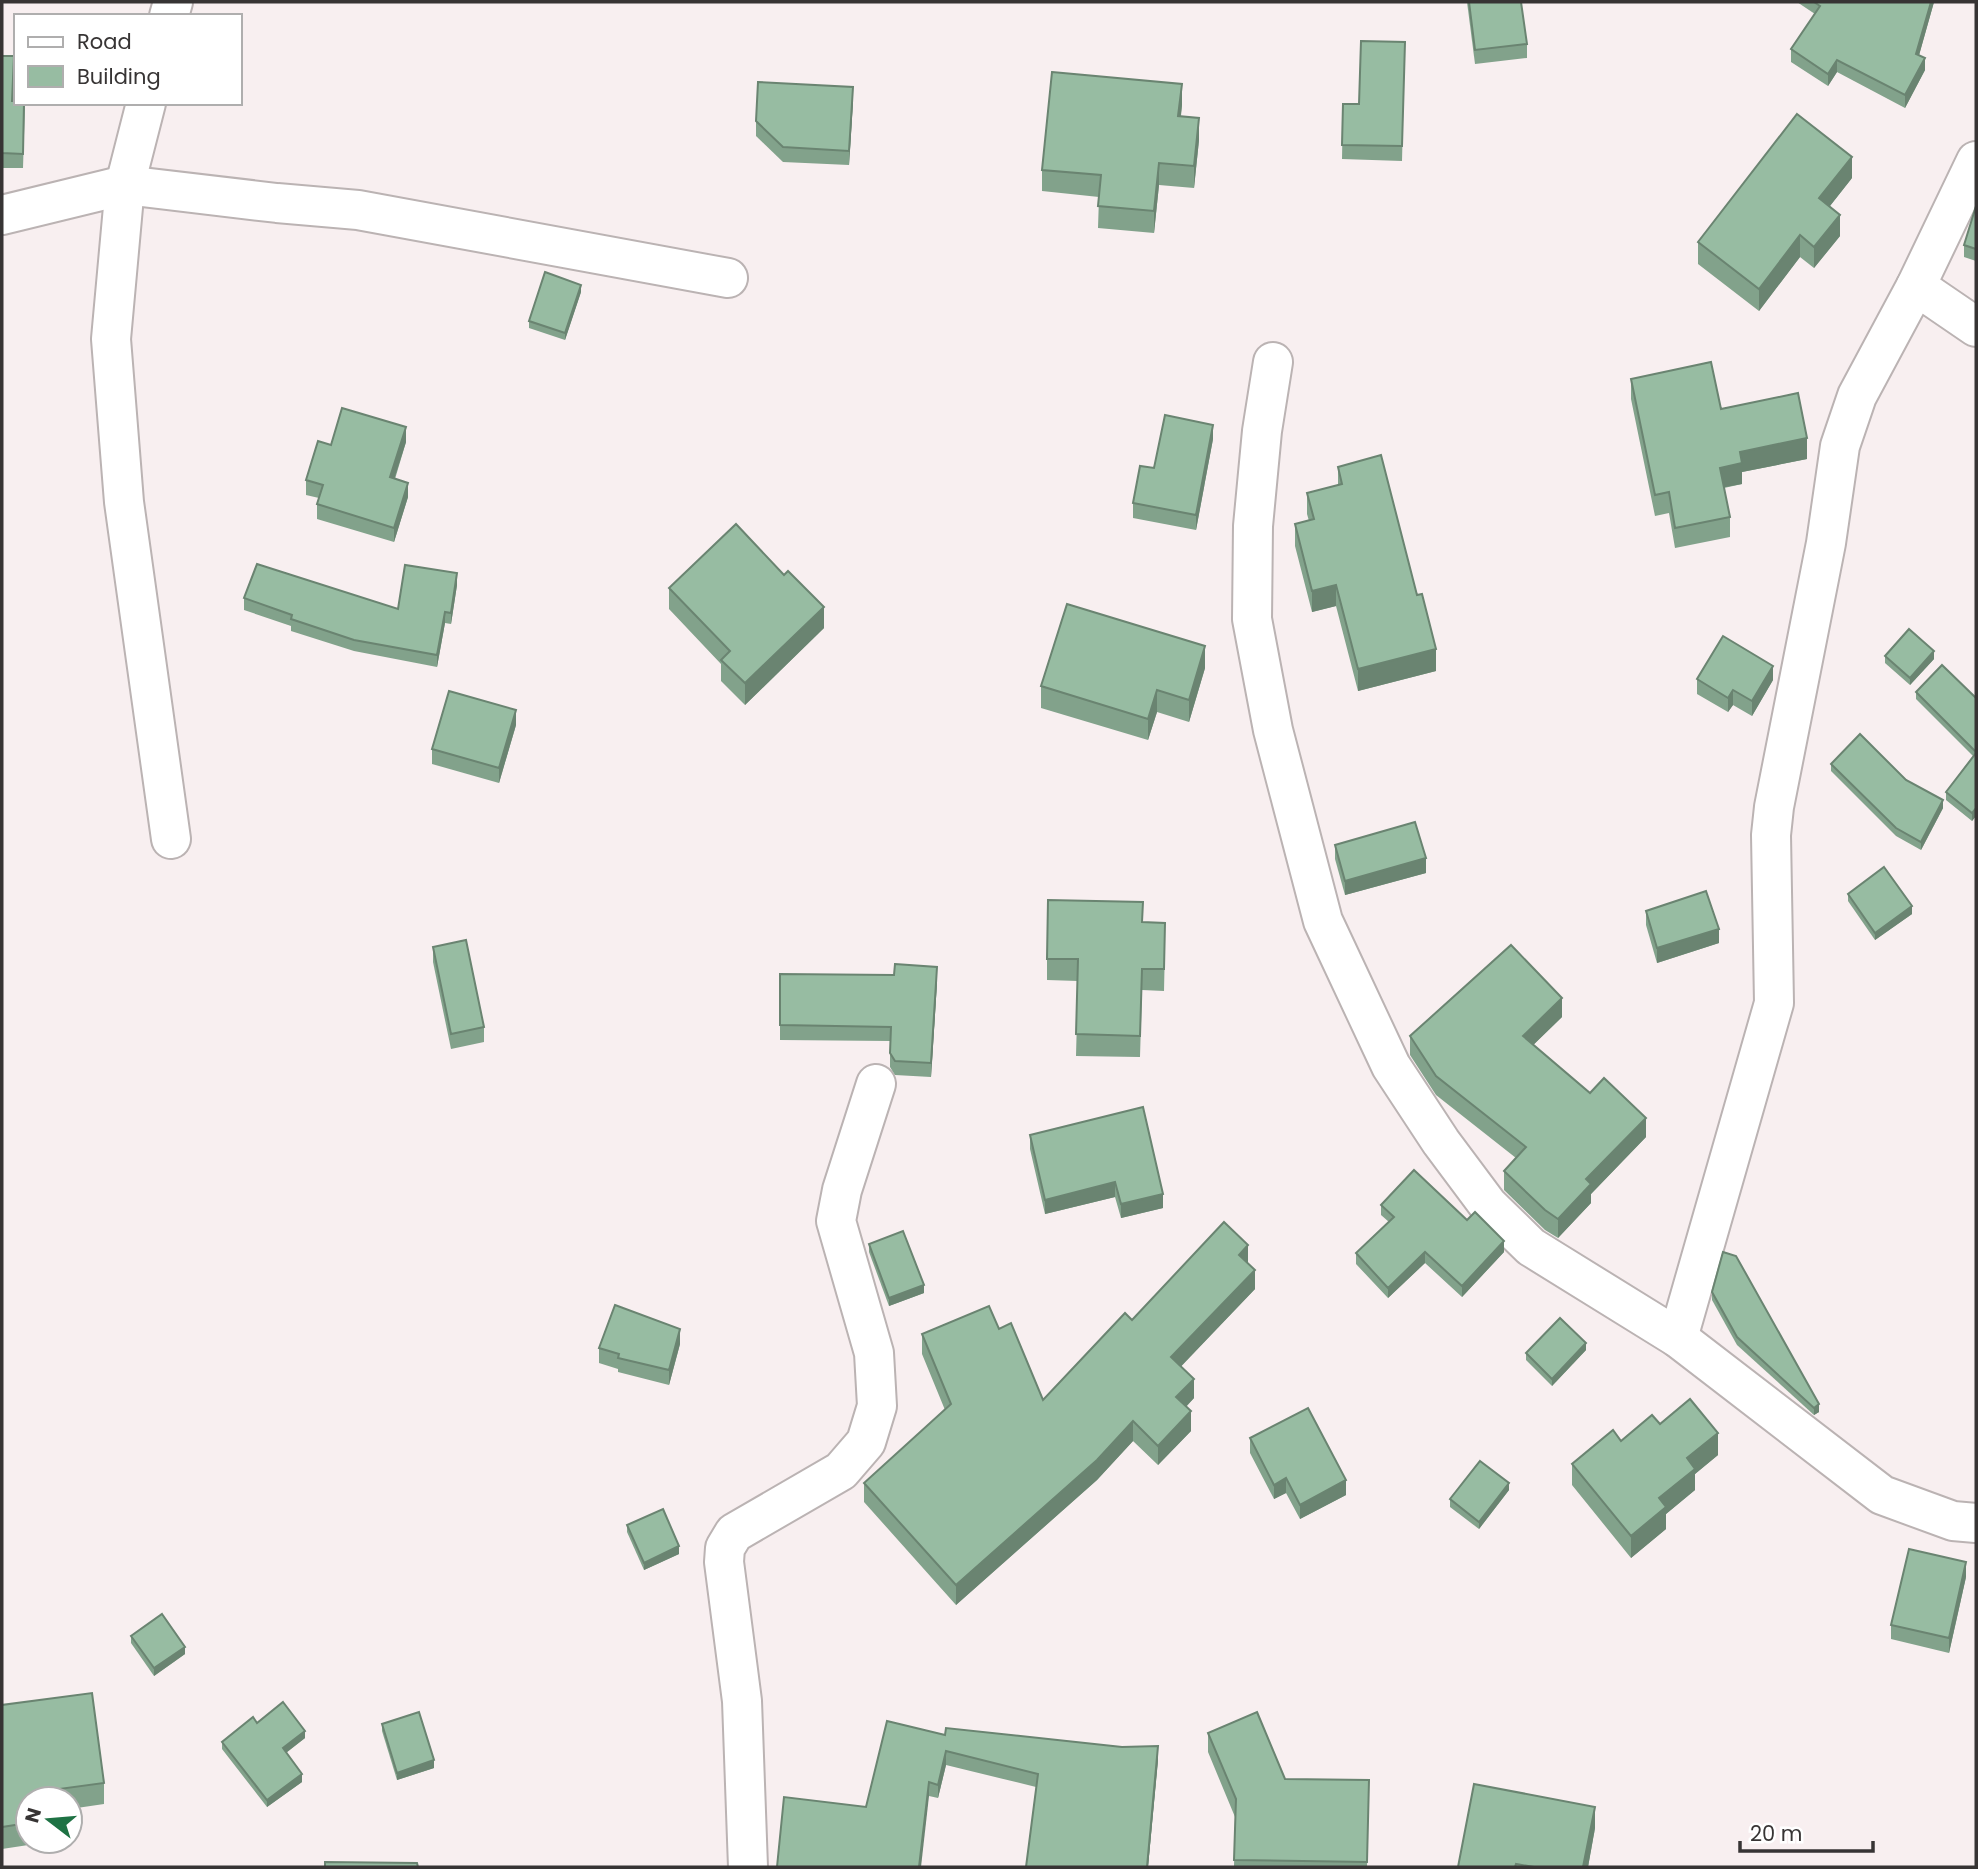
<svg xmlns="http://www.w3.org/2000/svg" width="1978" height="1869" viewBox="0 0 1978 1869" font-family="Poppins,sans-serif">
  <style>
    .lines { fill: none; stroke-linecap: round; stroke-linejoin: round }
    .street-casing { stroke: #bbb3b3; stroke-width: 42 }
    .street { stroke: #fff; stroke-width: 38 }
    .wall { fill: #82a28b }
    .shaded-wall { fill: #6a8471 }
    .building { fill: #97bca2; stroke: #6a8471; stroke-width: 2 }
  </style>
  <rect width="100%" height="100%" fill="#f8eff0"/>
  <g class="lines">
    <!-- street casing -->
    <g class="street-casing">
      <g id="street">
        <path d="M169,16L173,2"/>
        <path d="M146,103L125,185L111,339L124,502L171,839"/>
        <path d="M2,215L125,185L277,203L358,210L728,278"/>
        <path d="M1916,286L1976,327"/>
        <path d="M1273,362L1262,431L1253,526L1252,619L1273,730L1323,921L1391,1066L1441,1142L1488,1205L1531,1247L1678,1338L1882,1495L1953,1521L1976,1523"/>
        <path d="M1678,1338L1774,1003L1771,835L1774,807L1826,543L1840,446L1857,396L1916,286L1976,161"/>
        <path d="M748,1867L742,1701L724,1562L725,1548L734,1533L841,1471L866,1442L877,1406L874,1353L836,1221L842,1190L876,1084"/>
      </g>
    </g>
    <!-- street -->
    <use href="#street" class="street"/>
  </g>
  <!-- wall -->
  <g class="wall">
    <path d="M1467,2H1521L1527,44V58L1475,64Z"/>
    <path d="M1797,2H1934L1919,55L1925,70L1905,108L1837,72L1828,86L1791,62V49L1815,14Z"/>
    <path d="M1405,42L1402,161L1342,159L1343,104H1359Z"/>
    <path d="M2,56L14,71L12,101L25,103L23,168H2Z"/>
    <path d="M853,101L849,165L783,162L756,136V121Z"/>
    <path d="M1182,105L1181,116L1199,140L1194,188L1159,185L1154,233L1098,228L1099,197L1042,191V170Z"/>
    <path d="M1852,178L1829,207L1840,236L1814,268L1800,257L1759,311L1698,264V242Z"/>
    <path d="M1976,206V261L1964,257V245Z"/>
    <path d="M581,292L565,340L529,328V321Z"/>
    <path d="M1631,379L1721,409L1807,459L1742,472V484L1724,488L1730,517V537L1675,548L1669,513L1655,516L1631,399Z"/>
    <path d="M1213,439L1196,530L1133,518V503L1154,468Z"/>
    <path d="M406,442L395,479L408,497L394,542L317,519V504L319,498L306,495V480L331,445Z"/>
    <path d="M1338,467L1436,671L1358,691L1336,606L1312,612L1295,546V524L1309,521L1307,514V493L1338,485Z"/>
    <path d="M784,575L824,628L745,705L721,681V664L669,609V588Z"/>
    <path d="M457,585L451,624L445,623L437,667L354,651L291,631V626L244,610V598L398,609Z"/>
    <path d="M1885,656L1934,659L1910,685L1885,663Z"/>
    <path d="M1205,668L1189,722L1157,712L1148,740L1041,708V686Z"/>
    <path d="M1697,679L1773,680L1752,716L1733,705L1728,712L1697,694Z"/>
    <path d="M1916,692L1973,696L1976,698V816L1972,821L1946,800V792L1973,756L1916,699Z"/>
    <path d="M516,725L499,783L432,764V749Z"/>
    <path d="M1831,764L1943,808L1921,850L1896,836L1831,771Z"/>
    <path d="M1335,845L1426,873L1345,895L1335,859Z"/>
    <path d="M1848,894L1912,914L1875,940L1848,901Z"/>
    <path d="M1646,911L1719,943L1657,963L1646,925Z"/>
    <path d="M1143,922L1165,945L1164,991L1142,990L1140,1057L1076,1056L1078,981L1047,980V959Z"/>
    <path d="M433,947L484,1027V1042L451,1049L433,962Z"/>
    <path d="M780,974L937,982L931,1077L895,1075L890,1067V1041L780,1040Z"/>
    <path d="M1562,1017L1533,1045L1590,1093L1646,1137L1591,1194V1203L1558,1238L1545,1230L1504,1190V1171L1516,1158L1436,1095L1410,1055V1036Z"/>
    <path d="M1030,1135L1163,1208L1121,1218L1115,1197L1045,1214L1030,1149Z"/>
    <path d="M1381,1205L1467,1220L1504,1252L1462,1297L1425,1263L1388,1298L1356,1264V1253L1389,1222L1381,1215Z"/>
    <path d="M869,1244L924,1293L889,1306L869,1252Z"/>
    <path d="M1248,1263L1255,1289L1181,1366L1194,1398L1186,1407L1191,1431L1158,1465L1133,1441L1097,1480L956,1605L864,1502V1483L945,1410L922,1354V1334L999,1329L1043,1400L1132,1320Z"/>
    <path d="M1712,1292L1819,1412L1814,1415L1737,1345L1712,1300Z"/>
    <path d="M680,1344L669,1385L618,1372V1369L599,1363V1348Z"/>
    <path d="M1586,1350L1552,1386L1526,1360V1353Z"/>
    <path d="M1660,1424L1718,1455L1695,1474V1490L1666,1514V1529L1631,1558L1572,1485V1464Z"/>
    <path d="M1250,1438L1346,1495L1300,1519L1286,1493L1274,1499L1250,1453Z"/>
    <path d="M1509,1490L1479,1529L1450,1507V1499Z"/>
    <path d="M627,1525L679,1554L644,1570L627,1532Z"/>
    <path d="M1966,1577L1949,1653L1891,1639V1625Z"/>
    <path d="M131,1636L185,1654L154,1676L131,1643Z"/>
    <path d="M2,1705L104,1783V1804L70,1809V1799H28V1841H48V1842L2,1849Z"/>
    <path d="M257,1723L305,1738L286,1753L302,1782L267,1807L222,1749V1742Z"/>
    <path d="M382,1724L434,1768L397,1780L382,1731Z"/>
    <path d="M1208,1733L1285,1779L1369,1780L1367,1867H1234L1235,1817L1208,1752Z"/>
    <path d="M945,1735L1158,1760L1148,1867H1026L1036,1787L946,1765L938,1798L929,1796L866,1807Z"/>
    <path d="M1595,1828L1588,1867H1458Z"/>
  </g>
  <!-- shaded-wall -->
  <g class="shaded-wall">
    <path d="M1931,2H1934L1916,66V54Z"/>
    <path d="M1925,58V70L1905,108V95Z"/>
    <path d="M1837,60V72L1828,86V74Z"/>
    <path d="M1182,84V105L1178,138V116Z"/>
    <path d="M853,87V101L849,165V151Z"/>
    <path d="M1199,118V140L1194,188V166Z"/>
    <path d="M1852,157V178L1819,220V198Z"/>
    <path d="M1159,163V185L1154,233V211Z"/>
    <path d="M1840,215V236L1814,268V247Z"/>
    <path d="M1800,235V257L1759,311V289Z"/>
    <path d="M581,285V292L565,340V333Z"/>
    <path d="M1213,425V439L1196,530V515Z"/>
    <path d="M406,427V442L390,492V477Z"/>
    <path d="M1807,438V459L1742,472V484L1720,488V468L1740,452Z"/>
    <path d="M408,483V497L394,542V528Z"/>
    <path d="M457,573V585L451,624V613Z"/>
    <path d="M1336,585V606L1312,612V591Z"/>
    <path d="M824,607V628L745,705V683Z"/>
    <path d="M445,612V623L437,667V655Z"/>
    <path d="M1205,646V668L1189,722V700Z"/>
    <path d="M1436,649V671L1358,691V669Z"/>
    <path d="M1934,651V659L1910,685V678Z"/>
    <path d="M1773,666V680L1752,716V701Z"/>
    <path d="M1157,690V712L1148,740V719Z"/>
    <path d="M1733,690V705L1728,712V698Z"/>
    <path d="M516,710V725L499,783V768Z"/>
    <path d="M1943,800V808L1921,850V842Z"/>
    <path d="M1976,808V816L1972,821V813Z"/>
    <path d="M1426,858V873L1345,895V881Z"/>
    <path d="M1912,906V914L1875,940V933Z"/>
    <path d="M1719,929V943L1657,963V948Z"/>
    <path d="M937,967V982L931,1077V1063Z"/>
    <path d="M1562,998V1017L1523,1055V1036Z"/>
    <path d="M1646,1118V1137L1591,1194V1203L1558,1238V1219L1586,1179Z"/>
    <path d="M1115,1182V1197L1045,1214V1200Z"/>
    <path d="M1163,1194V1208L1121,1218V1204Z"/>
    <path d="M1504,1241V1252L1462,1297V1286Z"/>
    <path d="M1248,1245V1265L1239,1255Z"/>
    <path d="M1425,1252V1263L1388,1298V1288Z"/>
    <path d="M1255,1270V1289L1171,1377V1357Z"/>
    <path d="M924,1285V1293L889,1306V1298Z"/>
    <path d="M680,1329V1344L669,1385V1370Z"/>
    <path d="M1586,1343V1350L1552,1386V1379Z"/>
    <path d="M1194,1379V1398L1176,1417V1397Z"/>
    <path d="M1819,1404V1412L1814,1415V1408Z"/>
    <path d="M1191,1411V1431L1158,1465V1446Z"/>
    <path d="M1133,1421V1441L1097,1480L956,1605V1585Z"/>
    <path d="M1718,1433V1455L1695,1474V1490L1666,1514V1529L1631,1558V1536L1687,1458Z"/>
    <path d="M1286,1478V1493L1274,1499V1485Z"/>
    <path d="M1346,1480V1495L1300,1519V1505Z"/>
    <path d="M1509,1483V1490L1479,1529V1522Z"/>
    <path d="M679,1546V1554L644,1570V1563Z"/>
    <path d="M1966,1562V1577L1949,1653V1638Z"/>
    <path d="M185,1647V1654L154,1676V1668Z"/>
    <path d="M305,1731V1738L283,1755V1748Z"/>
    <path d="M1158,1746V1760L1148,1867H1147Z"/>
    <path d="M946,1751V1765L938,1798V1785Z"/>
    <path d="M434,1760V1768L397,1780V1773Z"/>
    <path d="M302,1774V1782L267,1807V1800Z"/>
    <path d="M929,1782V1796L921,1867H919Z"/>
    <path d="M1595,1807V1828L1588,1867H1583Z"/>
  </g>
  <!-- building -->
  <g class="building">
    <path d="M1469,2H1521L1527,44L1475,50Z"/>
    <path d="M1814,2H1931L1916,54L1925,58L1905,95L1837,60L1828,74L1791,49L1820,6Z"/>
    <path d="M1361,41L1405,42L1402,146L1342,145L1343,104H1359Z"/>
    <path d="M2,56H14L12,101H16V103H24L23,154L2,153Z"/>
    <path d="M1052,72L1182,84L1178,116L1199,118L1194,166L1159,163L1154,211L1098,206L1101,175L1042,170Z"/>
    <path d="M758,82L853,87L849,151L783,147L756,121Z"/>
    <path d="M1797,114L1852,157L1819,198L1840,215L1814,247L1800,235L1759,289L1698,242Z"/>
    <path d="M1976,206V249L1964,245Z"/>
    <path d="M545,272L581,285L565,333L529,321Z"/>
    <path d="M1711,362L1721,409L1798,393L1807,438L1740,452L1742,463L1720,468L1730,517L1675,528L1669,492L1655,495L1631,379Z"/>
    <path d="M342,408L406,427L390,477L408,483L394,528L317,504L323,485L306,480L318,441L331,445Z"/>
    <path d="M1165,415L1213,425L1196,515L1133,503L1140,466L1154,468Z"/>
    <path d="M1381,455L1417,595L1422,594L1436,649L1358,669L1336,585L1312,591L1295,524L1314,519L1307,493L1342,484L1338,467Z"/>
    <path d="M736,524L784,575L788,571L824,607L745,683L721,660L730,651L669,588Z"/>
    <path d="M257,564L398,609L405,565L457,573L451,613L445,612L437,655L354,640L291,619L292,615L244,598Z"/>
    <path d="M1067,604L1205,646L1189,700L1157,690L1148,719L1041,686Z"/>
    <path d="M1909,629L1934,651L1910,678L1885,656Z"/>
    <path d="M1723,636L1773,666L1752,701L1733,690L1728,698L1697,679Z"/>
    <path d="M1942,665L1976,698V752L1916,692Z"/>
    <path d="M449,691L516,710L499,768L432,749Z"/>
    <path d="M1860,734L1906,780L1943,800L1921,842L1896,828L1831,764Z"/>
    <path d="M1976,753V808L1972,813L1946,792Z"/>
    <path d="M1415,822L1426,858L1345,881L1335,845Z"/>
    <path d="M1884,867L1912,906L1875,933L1848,894Z"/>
    <path d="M1706,891L1719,929L1657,948L1646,911Z"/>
    <path d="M1048,900L1143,902L1142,922L1165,923L1164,969H1142L1140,1036L1076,1034L1078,959H1047Z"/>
    <path d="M466,940L484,1027L451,1034L433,947Z"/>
    <path d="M1511,945L1562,998L1523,1036L1590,1093L1604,1078L1646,1118L1586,1179L1591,1184L1558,1219L1545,1210L1504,1171L1526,1147L1436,1076L1410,1036Z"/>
    <path d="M895,964L937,967L931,1063L895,1061L890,1053L891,1027L780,1025V974L894,975Z"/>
    <path d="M1143,1107L1163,1194L1121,1204L1115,1182L1045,1200L1030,1135Z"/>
    <path d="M1414,1170L1467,1220L1475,1212L1504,1241L1462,1286L1425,1252L1388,1288L1356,1253L1394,1217L1381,1205Z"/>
    <path d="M1224,1222L1248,1245L1239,1255L1255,1270L1171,1357L1194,1379L1176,1397L1191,1411L1158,1446L1133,1421L1097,1460L956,1585L864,1483L951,1404L922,1334L989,1306L999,1329L1011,1323L1043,1400L1125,1313L1132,1320Z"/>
    <path d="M903,1231L924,1285L889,1298L869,1244Z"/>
    <path d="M1723,1252L1736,1256L1819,1404L1814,1408L1737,1337L1712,1292Z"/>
    <path d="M615,1305L680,1329L669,1370L618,1358L619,1354L599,1348Z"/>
    <path d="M1560,1318L1586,1343L1552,1379L1526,1353Z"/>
    <path d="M1690,1399L1718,1433L1687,1458L1695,1469L1659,1498L1666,1507L1631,1536L1572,1464L1613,1430L1621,1441L1652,1415L1660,1424Z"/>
    <path d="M1308,1408L1346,1480L1300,1505L1286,1478L1274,1485L1250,1438Z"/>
    <path d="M1480,1461L1509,1483L1479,1522L1450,1499Z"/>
    <path d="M663,1509L679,1546L644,1563L627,1525Z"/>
    <path d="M1909,1549L1966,1562L1949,1638L1891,1625Z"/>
    <path d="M162,1614L185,1647L154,1668L131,1636Z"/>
    <path d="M92,1693L104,1783L44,1791L45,1799H28V1823L2,1827V1705Z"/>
    <path d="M283,1702L305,1731L283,1748L302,1774L267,1800L222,1742L253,1717L257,1723Z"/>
    <path d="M419,1712L434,1760L397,1773L382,1724Z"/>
    <path d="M1257,1712L1285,1779L1369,1780L1367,1862L1234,1860L1236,1799L1208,1733Z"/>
    <path d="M887,1721L945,1735L946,1728L1122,1747L1158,1746L1147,1867H1026L1038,1774L946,1751L938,1785L929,1782L919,1867H777L784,1797L866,1807Z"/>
    <path d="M1474,1784L1595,1807L1583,1867H1534L1516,1864L1515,1867H1458Z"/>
    <path d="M325,1862L417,1863L418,1867H325Z"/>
  </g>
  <!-- border -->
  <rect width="1978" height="1869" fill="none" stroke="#373434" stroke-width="7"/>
  <!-- legend -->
  <rect x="14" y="14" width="228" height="91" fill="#ffffff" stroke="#afaeae" stroke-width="2"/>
  <rect x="28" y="37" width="35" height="10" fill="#ffffff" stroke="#afaeae" stroke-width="2"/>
  <text x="77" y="49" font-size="21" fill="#373434">Road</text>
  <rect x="28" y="66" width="35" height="21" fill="#97bca2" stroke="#afaeae" stroke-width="2"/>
  <text x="77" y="84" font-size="21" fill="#373434">Building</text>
  <!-- north arrow -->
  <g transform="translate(49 1820) rotate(286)"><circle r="33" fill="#ffffff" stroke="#afaeae" stroke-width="2"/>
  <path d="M0-5L12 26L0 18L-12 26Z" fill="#1e7244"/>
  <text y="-10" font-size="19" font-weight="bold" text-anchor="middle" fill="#373434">N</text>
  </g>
  <!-- scale -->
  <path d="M1740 1841v10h133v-10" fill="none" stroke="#373434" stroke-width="3.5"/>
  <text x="1750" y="1841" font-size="21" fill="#373434" stroke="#ffffff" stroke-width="5" paint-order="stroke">20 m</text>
</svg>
